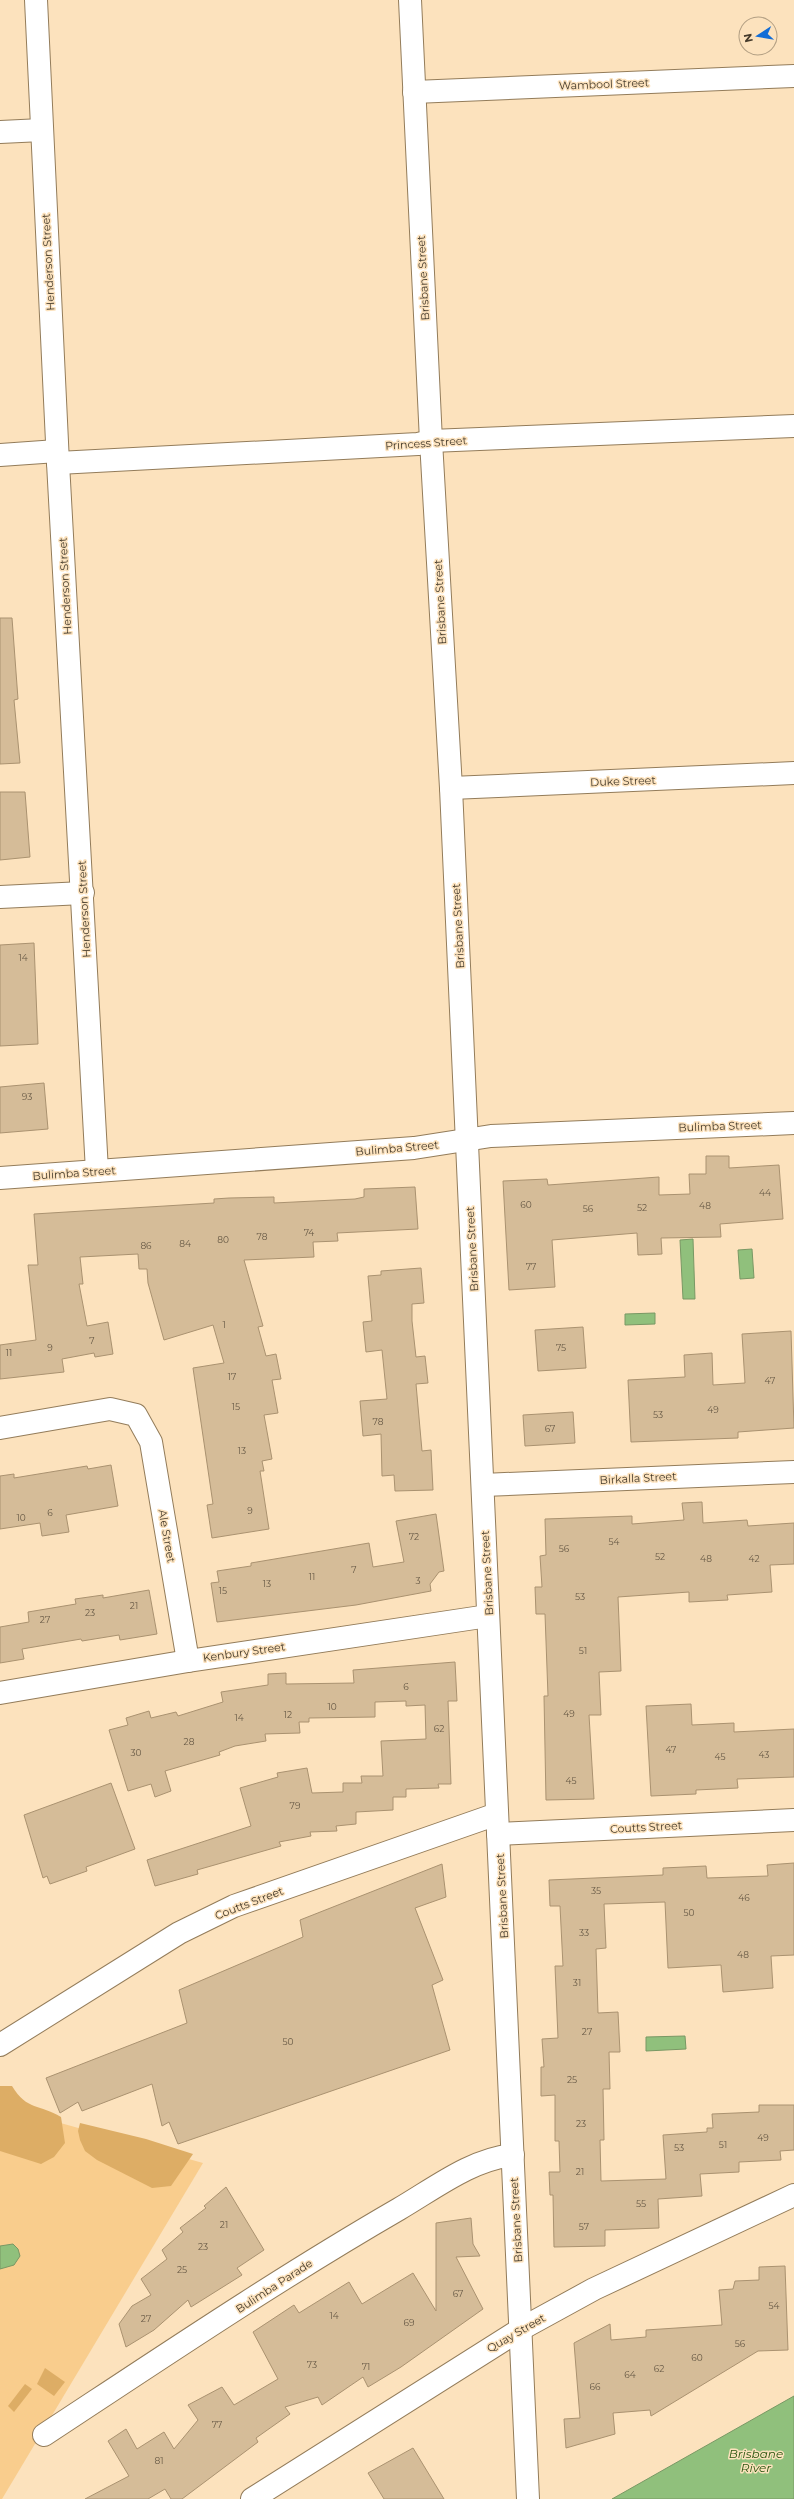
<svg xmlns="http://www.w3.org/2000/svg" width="794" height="2499" viewBox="0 0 794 2499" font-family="Montserrat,sans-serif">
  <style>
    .green { fill: #f9cd8d }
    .forest { fill: #ddad65 }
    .water { fill: #90c07c; stroke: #799864 }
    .building { fill: #d5bc98; stroke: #aa9270 }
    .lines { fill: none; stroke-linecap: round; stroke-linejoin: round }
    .minor-casing { stroke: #937c5a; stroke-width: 24 }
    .minor { stroke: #fff; stroke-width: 22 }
    .labels { text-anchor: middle; stroke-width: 3; stroke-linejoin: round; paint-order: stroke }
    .number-label { font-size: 9px; fill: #685a46 }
    .street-label { font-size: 11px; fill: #443a2b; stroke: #fce2bd }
    .water-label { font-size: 12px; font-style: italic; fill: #29550f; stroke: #fce2bd }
  </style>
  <rect width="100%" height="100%" fill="#fce2bd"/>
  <!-- green -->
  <path class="green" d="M0,2106L203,2163L2,2499H0Z"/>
  <!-- forest -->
  <g class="forest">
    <path d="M0,2086H12C27,2111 40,2104 61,2117L65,2143L54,2157L41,2164L0,2151Z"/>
    <path d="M80,2123L146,2139L193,2154L171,2186L152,2188L97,2160L85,2151L80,2140L78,2131Z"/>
    <path d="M45,2368L65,2382L54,2396L37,2384Z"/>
    <path d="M25,2384L32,2389L14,2412L8,2406Z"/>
  </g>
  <!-- water -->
  <g class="water">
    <path d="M693,1239L695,1299H683L680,1240Z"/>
    <path d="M752,1249L754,1278L740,1279L738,1250Z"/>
    <path d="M655,1313V1324L625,1325V1314Z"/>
    <path d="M685,2036L686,2049L646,2051V2037Z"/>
    <path d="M13,2244L18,2249L20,2256L14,2265L0,2269V2246Z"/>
    <path d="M794,2396V2499H612Z"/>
  </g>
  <!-- building -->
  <g class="building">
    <path d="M0,618H12L18,699L14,700L20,763L0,764Z"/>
    <path d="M0,792H25L30,857L0,860Z"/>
    <path d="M34,943L38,1044L0,1046V945Z"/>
    <path d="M44,1083L48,1129L0,1133V1087Z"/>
    <path d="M706,1156H729V1168L779,1165L783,1219L720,1224L721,1237L661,1238L662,1254L638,1255L637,1233L552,1240L555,1287L509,1290L503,1181L547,1179L548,1185L659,1177V1195L690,1194L689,1174H706Z"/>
    <path d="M415,1187L418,1229L337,1233L338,1241L313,1242L314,1257L244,1260L263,1326L258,1327L266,1356L276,1354L281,1379L272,1380L278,1413L264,1415L272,1459L262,1461L264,1471H260L269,1529L212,1538L207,1505L213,1504L193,1368L224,1363L213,1325L164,1340L148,1283L147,1269H139L138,1254L80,1257L83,1284H79L87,1326L108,1322L113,1354L95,1357L94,1353L62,1359L64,1372L0,1379V1345L36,1340L28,1265H38L34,1214L214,1203V1199L229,1198L274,1197V1203L355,1199L364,1197V1189Z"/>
    <path d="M421,1268L424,1303L412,1304V1321L416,1357L425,1356L428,1383L416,1384L422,1451L431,1450L433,1490L395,1491L394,1475L382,1476L381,1434L363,1436L360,1401L387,1399L382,1350L366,1352L363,1322L372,1321L368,1276L381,1275V1271Z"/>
    <path d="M583,1327L586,1368L538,1371L535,1330Z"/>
    <path d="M791,1331L794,1428L738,1432V1438L631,1442L628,1380L685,1377L684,1355L712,1353L713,1385L745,1383L742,1334Z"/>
    <path d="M573,1412L575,1443L525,1446L523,1415Z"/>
    <path d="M111,1465L118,1506L66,1515L69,1532L42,1536L40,1523L0,1529V1476L14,1474V1478L87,1466L88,1469Z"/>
    <path d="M702,1502L703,1523L747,1520L748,1526L794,1523V1564L770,1565L772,1592L727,1595L728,1600L689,1602V1592L618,1597L621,1671L599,1672L601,1715H589L594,1799L546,1800L544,1696H548L545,1614H536L535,1587H542L540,1556L546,1555L545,1519L632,1516V1524L684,1520L682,1503Z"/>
    <path d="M436,1514L444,1571L439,1572L430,1584L431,1591L356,1605L217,1622L211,1583L219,1582L217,1571L251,1566V1563L369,1543L373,1567L404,1562L396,1521Z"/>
    <path d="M149,1590L157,1634L120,1640L119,1635L82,1641L81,1639L22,1649L24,1659L0,1663V1627L29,1622L28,1612L76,1604L75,1599L103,1595V1598Z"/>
    <path d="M455,1662L457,1701H448L451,1784H438L439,1788L406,1789V1797H393V1810L356,1812V1824L336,1826L337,1831L310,1832L311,1836L279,1842L281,1846L197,1870L198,1874L155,1886L147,1860L251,1826L240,1788L278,1777L277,1773L307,1768L312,1793L343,1792V1783H362L361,1776H383L381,1741L426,1739L425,1705L406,1706V1701L375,1702V1717L309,1718V1722H299L300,1733L265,1734L266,1741L235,1746L219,1752L220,1755L165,1771L171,1791L155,1797L151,1784L128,1791L109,1730L128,1725L126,1718L149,1711L151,1718L176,1712L178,1716L223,1702L221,1692L268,1685V1674L286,1673V1684L354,1683L353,1670Z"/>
    <path d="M691,1704L692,1725L734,1723V1732L794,1729V1777L737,1779L738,1788L696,1790V1794L651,1796L646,1706Z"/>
    <path d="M111,1783L135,1849L86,1867L87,1871L50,1884L47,1876L43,1878L24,1815Z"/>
    <path d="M794,1863V1955L771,1956L773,1988L723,1992L721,1965L668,1968L665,1902L604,1904L606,1948L596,1949L598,2013L618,2012L620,2052H609L610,2089H603L604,2140H600L601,2181L666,2179L663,2135L707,2132V2128H713L712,2114L759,2112V2105H794V2150L780,2151L781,2160L739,2162V2172L700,2174L702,2196L658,2199L659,2228L605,2230V2246L554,2247L553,2195H550L549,2172H560L559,2141H555V2095L541,2096V2067H544L542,2039L558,2038L555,1966H563L560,1906H550L549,1880L663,1875V1868L706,1866L707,1878L768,1876L767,1865Z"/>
    <path d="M442,1864L446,1897L415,1908L443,1980L432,1985L450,2050L178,2144L169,2122L162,2126L152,2084L82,2111L78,2102L60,2113L46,2078L187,2023L179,1990L303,1937L300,1920Z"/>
    <path d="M226,2187L264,2250L237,2268L242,2275L191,2307L188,2300L154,2330L126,2347L119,2324L132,2306L151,2295L141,2279L167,2259L162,2250L183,2232L180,2228L206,2208L204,2206Z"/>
    <path d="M471,2218L473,2244L480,2256L456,2257L483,2309L401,2367L368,2387L363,2377L322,2405L318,2397L285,2407L290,2414L256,2438L258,2442L182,2499H171L165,2489L148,2499H85L129,2476L108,2441L126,2429L137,2449L164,2432L174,2449L198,2420L188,2405L222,2387L234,2405L278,2379L253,2332L294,2305L299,2313L349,2282L362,2304L413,2273L436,2311V2223Z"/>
    <path d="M785,2266L788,2350L758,2351L651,2416L650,2410L613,2413L615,2434L566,2448L564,2419L580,2418L574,2343L610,2324L611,2340L646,2337V2330L722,2325L719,2290L733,2289L735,2281L759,2280V2267Z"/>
    <path d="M413,2448L444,2499H384L368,2473Z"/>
  </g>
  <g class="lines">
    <!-- minor casing -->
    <g class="minor-casing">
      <g id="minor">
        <path d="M36,0L58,463L97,1171"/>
        <path d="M410,0L431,441L451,788L528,2499"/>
        <path d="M414,92L794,76"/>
        <path d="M0,132L42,130"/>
        <path d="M0,455L57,451"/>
        <path d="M58,463L418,444L431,441L794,426"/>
        <path d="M451,788L794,773"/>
        <path d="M0,897L83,893"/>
        <path d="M0,1178L414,1148L491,1136L794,1123"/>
        <path d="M0,1428L110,1409L136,1415L151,1442L188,1661"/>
        <path d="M483,1485L794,1472"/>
        <path d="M0,1693L188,1661L488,1616"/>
        <path d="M498,1834L794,1820"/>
        <path d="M0,2045L179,1933L234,1906L497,1814"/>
        <path d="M44,2435C161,2358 278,2279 399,2209C435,2188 472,2159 513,2155"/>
        <path d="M252,2499L521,2329L594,2289L794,2195"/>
      </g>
    </g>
    <!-- minor -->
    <use href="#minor" class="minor"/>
  </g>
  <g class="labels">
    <!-- number labels -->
    <g class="number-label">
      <text x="23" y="961">14</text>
      <text x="27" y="1100">93</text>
      <text x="765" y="1196">44</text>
      <text x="526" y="1208">60</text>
      <text x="705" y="1209">48</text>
      <text x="642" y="1211">52</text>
      <text x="588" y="1212">56</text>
      <text x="309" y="1236">74</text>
      <text x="262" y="1240">78</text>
      <text x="223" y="1243">80</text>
      <text x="185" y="1247">84</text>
      <text x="146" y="1249">86</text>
      <text x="531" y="1270">77</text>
      <text x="224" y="1328">1</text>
      <text x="92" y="1344">7</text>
      <text x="50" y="1351">9</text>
      <text x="561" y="1351">75</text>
      <text x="9" y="1356">11</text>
      <text x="232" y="1380">17</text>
      <text x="770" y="1384">47</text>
      <text x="236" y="1410">15</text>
      <text x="713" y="1413">49</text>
      <text x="658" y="1418">53</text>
      <text x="378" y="1425">78</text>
      <text x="550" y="1432">67</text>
      <text x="242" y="1454">13</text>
      <text x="250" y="1514">9</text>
      <text x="50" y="1516">6</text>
      <text x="21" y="1521">10</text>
      <text x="414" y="1540">72</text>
      <text x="614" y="1545">54</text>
      <text x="564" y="1552">56</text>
      <text x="660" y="1560">52</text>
      <text x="706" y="1562">48</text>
      <text x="754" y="1562">42</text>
      <text x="354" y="1573">7</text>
      <text x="312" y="1580">11</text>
      <text x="418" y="1584">3</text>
      <text x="267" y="1587">13</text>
      <text x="223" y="1594">15</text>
      <text x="580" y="1600">53</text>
      <text x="134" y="1609">21</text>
      <text x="90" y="1616">23</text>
      <text x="45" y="1623">27</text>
      <text x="583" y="1654">51</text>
      <text x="406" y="1690">6</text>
      <text x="332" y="1710">10</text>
      <text x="569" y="1717">49</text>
      <text x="288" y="1718">12</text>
      <text x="239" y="1721">14</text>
      <text x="439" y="1732">62</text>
      <text x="189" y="1745">28</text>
      <text x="671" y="1753">47</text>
      <text x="136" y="1756">30</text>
      <text x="764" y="1758">43</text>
      <text x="720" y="1760">45</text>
      <text x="571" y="1784">45</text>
      <text x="295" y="1809">79</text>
      <text x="596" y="1894">35</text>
      <text x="744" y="1901">46</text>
      <text x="689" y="1916">50</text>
      <text x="584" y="1936">33</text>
      <text x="743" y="1958">48</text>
      <text x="577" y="1986">31</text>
      <text x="587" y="2035">27</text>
      <text x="288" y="2045">50</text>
      <text x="572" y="2083">25</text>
      <text x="581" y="2127">23</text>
      <text x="763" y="2141">49</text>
      <text x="723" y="2148">51</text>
      <text x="679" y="2151">53</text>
      <text x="580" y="2175">21</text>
      <text x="641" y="2207">55</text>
      <text x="224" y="2228">21</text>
      <text x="584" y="2230">57</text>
      <text x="203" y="2250">23</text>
      <text x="182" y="2273">25</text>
      <text x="458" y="2297">67</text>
      <text x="774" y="2309">54</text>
      <text x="334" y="2319">14</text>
      <text x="146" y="2322">27</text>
      <text x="409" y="2326">69</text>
      <text x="740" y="2347">56</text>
      <text x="697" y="2361">60</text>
      <text x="312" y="2368">73</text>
      <text x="366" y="2370">71</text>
      <text x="659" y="2372">62</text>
      <text x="630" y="2378">64</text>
      <text x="595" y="2390">66</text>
      <text x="217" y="2428">77</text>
      <text x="159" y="2464">81</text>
    </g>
    <!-- street labels -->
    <g class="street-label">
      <text transform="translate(604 84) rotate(-2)" y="4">Wambool Street</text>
      <text transform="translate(48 262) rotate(-93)" y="4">Henderson Street</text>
      <text transform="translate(423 278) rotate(-93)" y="4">Brisbane Street</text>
      <text transform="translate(426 443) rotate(-4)" y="4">Princess Street</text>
      <text transform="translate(65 586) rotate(-93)" y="4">Henderson Street</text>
      <text transform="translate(440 602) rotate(-93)" y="4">Brisbane Street</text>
      <text transform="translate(623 781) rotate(-2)" y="4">Duke Street</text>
      <text transform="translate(84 909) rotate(-93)" y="4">Henderson Street</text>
      <text transform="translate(458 926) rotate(-93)" y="4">Brisbane Street</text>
      <text transform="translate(720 1126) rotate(-2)" y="4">Bulimba Street</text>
      <text transform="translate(397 1148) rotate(-5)" y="4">Bulimba Street</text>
      <text transform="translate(74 1173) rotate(-4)" y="4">Bulimba Street</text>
      <text transform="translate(472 1249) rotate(-93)" y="4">Brisbane Street</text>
      <text transform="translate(638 1478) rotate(-3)" y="4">Birkalla Street</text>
      <text transform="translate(167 1536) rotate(80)" y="4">Ale Street</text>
      <text transform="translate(487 1573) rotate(-93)" y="4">Brisbane Street</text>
      <text transform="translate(244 1652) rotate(-8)" y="4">Kenbury Street</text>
      <text transform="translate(646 1827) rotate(-3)" y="4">Coutts Street</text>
      <text transform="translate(502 1896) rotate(-93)" y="4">Brisbane Street</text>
      <text transform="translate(249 1903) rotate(-21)" y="4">Coutts Street</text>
      <text transform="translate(516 2220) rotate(-93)" y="4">Brisbane Street</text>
      <text transform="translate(274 2286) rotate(-33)" y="4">Bulimba Parade</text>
      <text transform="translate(516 2333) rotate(-30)" y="4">Quay Street</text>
    </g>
    <!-- water labels -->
    <g class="water-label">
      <text x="756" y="2458">Brisbane<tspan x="756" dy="14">River</tspan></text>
    </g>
  </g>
  <!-- north arrow -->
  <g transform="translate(758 36) rotate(258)"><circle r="19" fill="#fce2bd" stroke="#b29f83"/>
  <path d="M0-3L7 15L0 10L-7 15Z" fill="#136dd6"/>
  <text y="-6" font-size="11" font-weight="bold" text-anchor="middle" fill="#443a2b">N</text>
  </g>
</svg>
